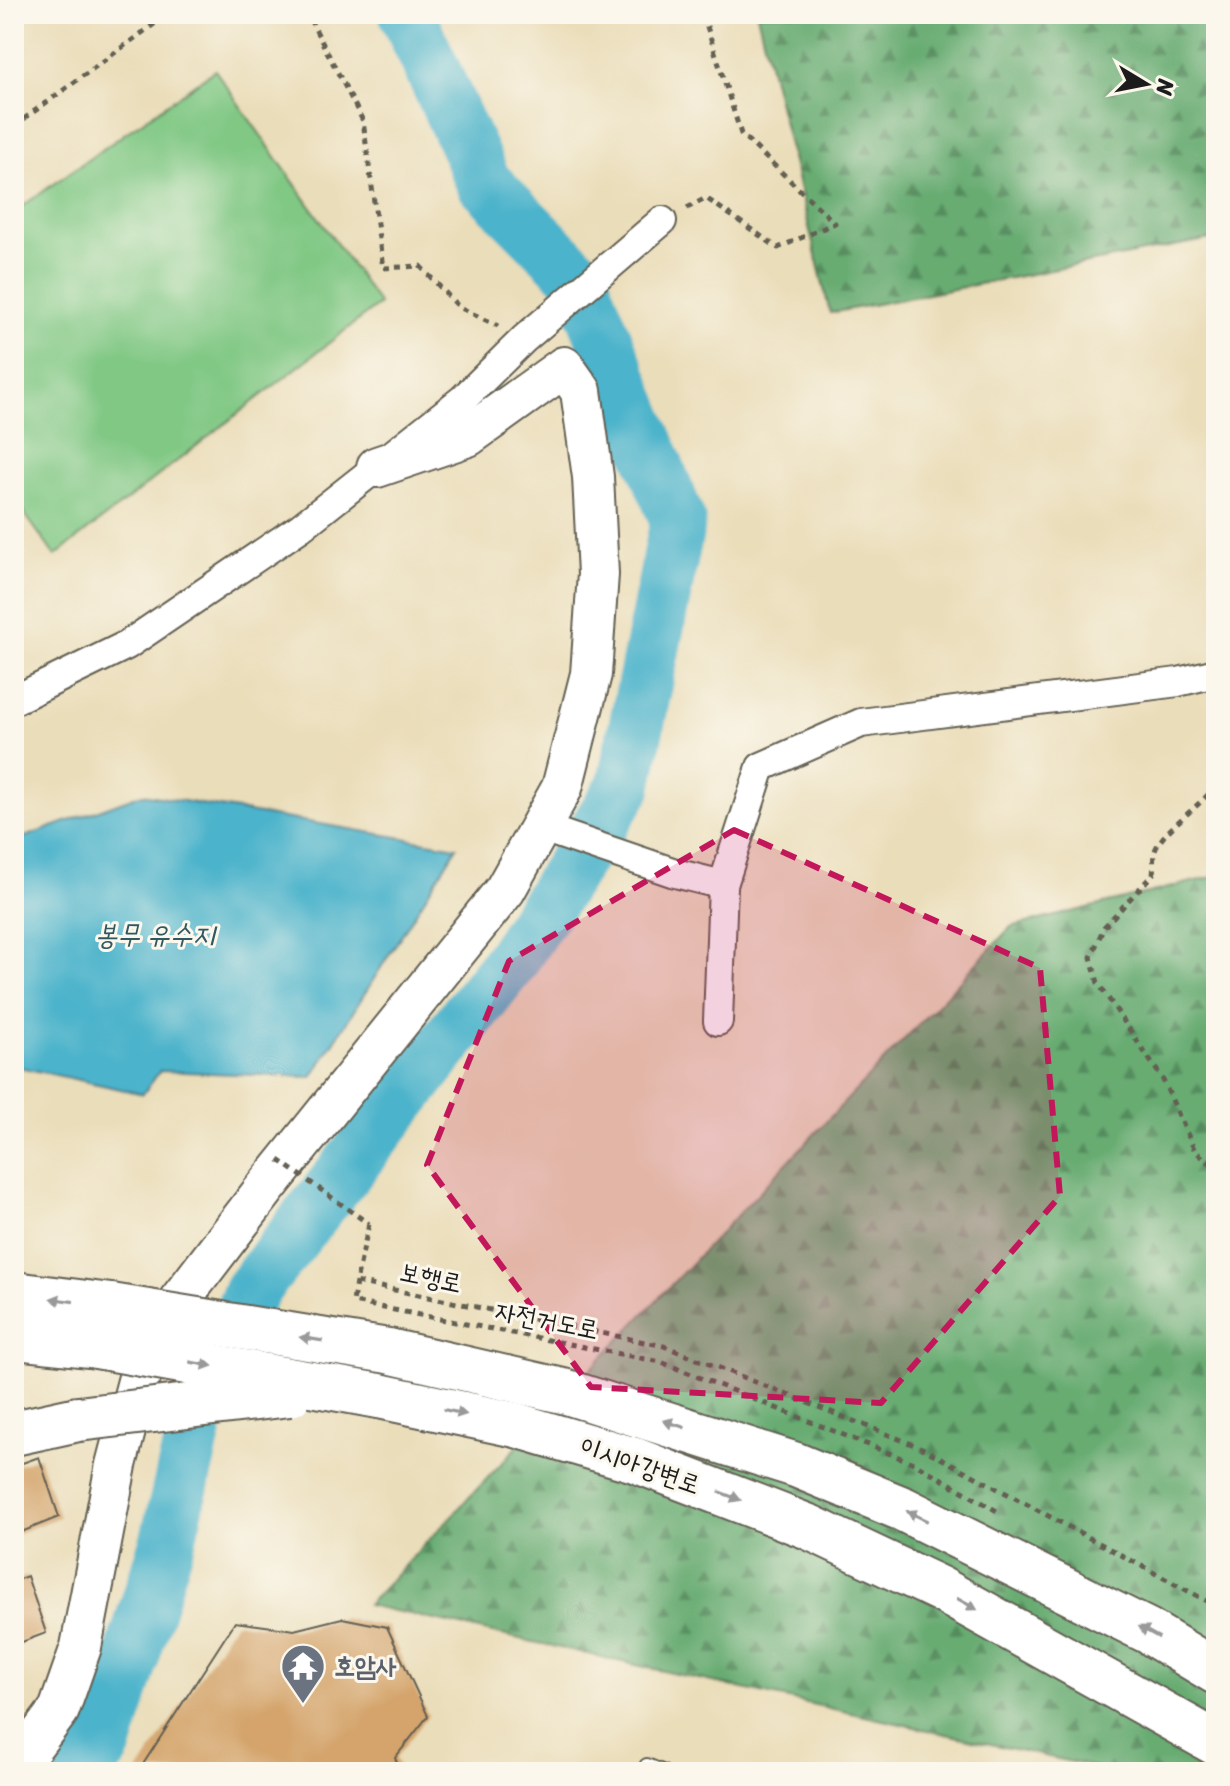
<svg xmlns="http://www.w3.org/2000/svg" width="1230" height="1786" viewBox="0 0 1230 1786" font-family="Sriracha,'Poor Story',sans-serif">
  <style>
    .forest { fill: url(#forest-firs); stroke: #426447; stroke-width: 2 }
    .pitch { fill: #80c884; stroke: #4e7250; stroke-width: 2 }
    .water { fill: #4cb3cb; stroke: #346874; stroke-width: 2 }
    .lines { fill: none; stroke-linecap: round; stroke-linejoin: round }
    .river { stroke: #4cb3cb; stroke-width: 56 }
    .building { fill: #d4a46c }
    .lane-casing { stroke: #646053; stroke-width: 18 }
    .street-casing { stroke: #646053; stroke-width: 32 }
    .secondary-casing { stroke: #646053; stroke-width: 44 }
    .highway-casing { stroke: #646053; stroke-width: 48 }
    .path { stroke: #646053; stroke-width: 5; stroke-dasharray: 6 6; stroke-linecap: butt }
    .lane { stroke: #fff; stroke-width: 14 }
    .street { stroke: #fff; stroke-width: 28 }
    .secondary { stroke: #fff; stroke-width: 40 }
    .highway { stroke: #fff; stroke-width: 44 }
    .highway-bridge-casing { stroke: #646053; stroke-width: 48; stroke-linecap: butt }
    .path-bridge { stroke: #646053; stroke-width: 5; stroke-dasharray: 6 6; stroke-linecap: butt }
    .highway-bridge { stroke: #fff; stroke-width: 44 }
    .oneway { fill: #999 }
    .marked { fill: #c2185b; fill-opacity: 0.2; stroke: #c2185b; stroke-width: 6; stroke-dasharray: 16 10; stroke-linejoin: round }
    .labels { text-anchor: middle; stroke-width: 6; stroke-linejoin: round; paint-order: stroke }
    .street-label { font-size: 26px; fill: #1c1c1c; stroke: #fbf7ec }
    .worship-label { font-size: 26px; font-weight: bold; fill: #5b616d; stroke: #fbf7ec; text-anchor: start }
    .water-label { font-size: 28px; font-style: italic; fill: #2f5862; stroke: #fbf7ec }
  </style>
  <defs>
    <pattern id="forest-firs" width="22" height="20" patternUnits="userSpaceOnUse" patternTransform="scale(2)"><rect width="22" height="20" fill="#68ac72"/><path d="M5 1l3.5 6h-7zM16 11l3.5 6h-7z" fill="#558b5d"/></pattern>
  </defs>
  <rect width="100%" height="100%" fill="#fbf7ec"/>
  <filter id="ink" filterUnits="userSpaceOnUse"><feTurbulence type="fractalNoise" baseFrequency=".0125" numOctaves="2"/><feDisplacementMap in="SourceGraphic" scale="16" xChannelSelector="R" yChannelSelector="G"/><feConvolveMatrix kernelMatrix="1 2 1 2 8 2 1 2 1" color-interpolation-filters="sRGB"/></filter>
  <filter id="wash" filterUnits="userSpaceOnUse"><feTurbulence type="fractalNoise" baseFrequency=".006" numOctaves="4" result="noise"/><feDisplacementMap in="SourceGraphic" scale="32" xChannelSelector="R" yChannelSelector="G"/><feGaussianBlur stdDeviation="1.8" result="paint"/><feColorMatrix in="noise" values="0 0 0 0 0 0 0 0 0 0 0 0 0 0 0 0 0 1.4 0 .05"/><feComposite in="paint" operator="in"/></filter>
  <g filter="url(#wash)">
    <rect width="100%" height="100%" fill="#eaddb9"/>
    <!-- forest -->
    <g class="forest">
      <path d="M757,14H1216V238L830,313Z"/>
      <path d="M1216,876V1772H1116L367,1605L1011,927Z"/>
    </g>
    <!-- pitch -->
    <path class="pitch" d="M215,70L379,304L55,556L14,499V212Z"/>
    <!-- water -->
    <path class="water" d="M142,794L457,847L312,1077L160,1071L143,1094L14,1066V841Z"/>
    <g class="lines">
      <!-- river -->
      <path class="river" d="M83,1772L104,1746L168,1540L197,1417L251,1291L510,962L624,787L678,521L580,279L484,183L407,14"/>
    </g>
    <g id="blocks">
      <!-- building -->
      <g class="building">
        <path d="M39,1457L59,1517L14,1535V1466Z"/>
        <path d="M27,1576L46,1633L14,1645V1581Z"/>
        <path d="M342,1618L387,1627L428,1716L395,1758L401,1772H138L235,1622L294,1630Z"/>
      </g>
    </g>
  </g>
  <g filter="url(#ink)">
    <use href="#blocks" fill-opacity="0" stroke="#646053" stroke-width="2"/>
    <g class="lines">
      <!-- lane casing -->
      <g class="lane-casing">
        <g id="lane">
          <path d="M647,1766L662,1772"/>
          <path d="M855,1772V1771"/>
        </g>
      </g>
      <!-- street casing -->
      <g class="street-casing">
        <g id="street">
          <path d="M14,700L127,645L301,527L463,399L524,339L662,221"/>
          <path d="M540,827L675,873L723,885L761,767L861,723L1178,682L1216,673"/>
          <path d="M718,1021L723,885"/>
        </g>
      </g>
      <!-- secondary casing -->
      <g class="secondary-casing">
        <path id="secondary" d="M14,1770L59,1710L81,1647L116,1465L138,1381L179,1301L264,1190L505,890L562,788L591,674L598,574L593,477L581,391L564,367L468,436L377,467"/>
      </g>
      <!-- highway casing -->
      <g class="highway-casing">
        <g id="highway">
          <path d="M14,1294L111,1306"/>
          <path d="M14,1337L97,1346"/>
          <path d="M388,1351L567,1392L796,1465L903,1509L1148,1631L1216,1672"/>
          <path d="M379,1396L516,1425L635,1460L809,1527L940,1589L1216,1743"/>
          <path d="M14,1433L78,1419"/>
        </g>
      </g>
      <!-- path -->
      <g class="path">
        <path d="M286,14L311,21L363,121L383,268L420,266L459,307L498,326"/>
        <path d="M14,126L168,14"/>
        <path d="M687,208L706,198L778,248L835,223L741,134L703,14"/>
        <path d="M1216,785C1202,806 1159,831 1154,854C1153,860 1154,868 1153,874L1104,927L1091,957L1098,983L1162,1078L1195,1151L1216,1168"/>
        <path d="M369,1224L356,1282L664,1346L922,1448L1216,1606"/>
        <path d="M356,1282L353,1302L661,1362L916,1464L997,1511"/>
      </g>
      <!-- lane -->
      <use href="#lane" class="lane"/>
      <!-- street -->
      <use href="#street" class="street"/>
      <!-- secondary -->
      <use href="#secondary" class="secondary"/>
      <!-- highway -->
      <use href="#highway" class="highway"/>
      <!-- highway-bridge casing -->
      <g class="highway-bridge-casing">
        <g id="highway-bridge">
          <path d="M111,1306L388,1351"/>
          <path d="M97,1346L379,1396"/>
          <path d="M78,1419L290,1394"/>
        </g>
      </g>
      <!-- path-bridge -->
      <path class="path-bridge" d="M279,1160L369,1224"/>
      <!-- highway-bridge -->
      <use href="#highway-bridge" class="highway-bridge"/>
    </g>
    <!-- one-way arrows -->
    <defs><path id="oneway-solid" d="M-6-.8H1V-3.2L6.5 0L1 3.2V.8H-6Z" transform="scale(2)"/></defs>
    <g class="oneway">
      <use href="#oneway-solid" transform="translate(62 1300) rotate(-172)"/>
      <use href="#oneway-solid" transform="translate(311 1339) rotate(-171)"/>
      <use href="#oneway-solid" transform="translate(201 1364) rotate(10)"/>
      <use href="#oneway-solid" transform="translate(455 1412) rotate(12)"/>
      <use href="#oneway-solid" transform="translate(674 1424) rotate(-162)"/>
      <use href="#oneway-solid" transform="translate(730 1496) rotate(21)"/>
      <use href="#oneway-solid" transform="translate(917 1516) rotate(-154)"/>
      <use href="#oneway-solid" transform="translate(967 1604) rotate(29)"/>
      <use href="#oneway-solid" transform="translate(1149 1632) rotate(-151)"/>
    </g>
  </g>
  <!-- marked area -->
  <path class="marked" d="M734,830L1040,968L1060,1196L881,1403L591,1387L427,1165L509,961Z"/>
  <!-- icons -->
  <defs>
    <g id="temple-pin" transform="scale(2.3)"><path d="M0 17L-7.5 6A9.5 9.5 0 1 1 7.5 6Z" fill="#6b7280" stroke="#fbf7ec"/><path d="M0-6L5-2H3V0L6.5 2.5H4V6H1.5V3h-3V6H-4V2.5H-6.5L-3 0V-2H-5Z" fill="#fff"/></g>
  </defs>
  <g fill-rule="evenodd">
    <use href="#temple-pin" x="303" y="1666"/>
  </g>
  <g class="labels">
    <!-- street labels -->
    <g class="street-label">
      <text transform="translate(431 1277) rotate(12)" y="9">보행로</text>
      <text transform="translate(547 1320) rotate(11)" y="9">자전거도로</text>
      <text transform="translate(640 1465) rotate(19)" y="9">이시아강변로</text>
    </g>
    <!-- worship labels -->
    <g class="worship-label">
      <text x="334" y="1675">호암사</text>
    </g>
    <!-- water labels -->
    <g class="water-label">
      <text x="155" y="944">봉무 유수지</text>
    </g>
  </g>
  <!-- margin -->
  <rect width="1230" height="1786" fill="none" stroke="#fbf7ec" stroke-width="48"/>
  <!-- north arrow -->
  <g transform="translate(1146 84) rotate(100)" stroke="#fbf7ec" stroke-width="6" paint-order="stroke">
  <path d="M0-6L14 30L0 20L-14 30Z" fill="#1c1c1c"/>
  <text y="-12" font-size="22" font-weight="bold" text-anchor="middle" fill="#1c1c1c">N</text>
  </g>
</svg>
